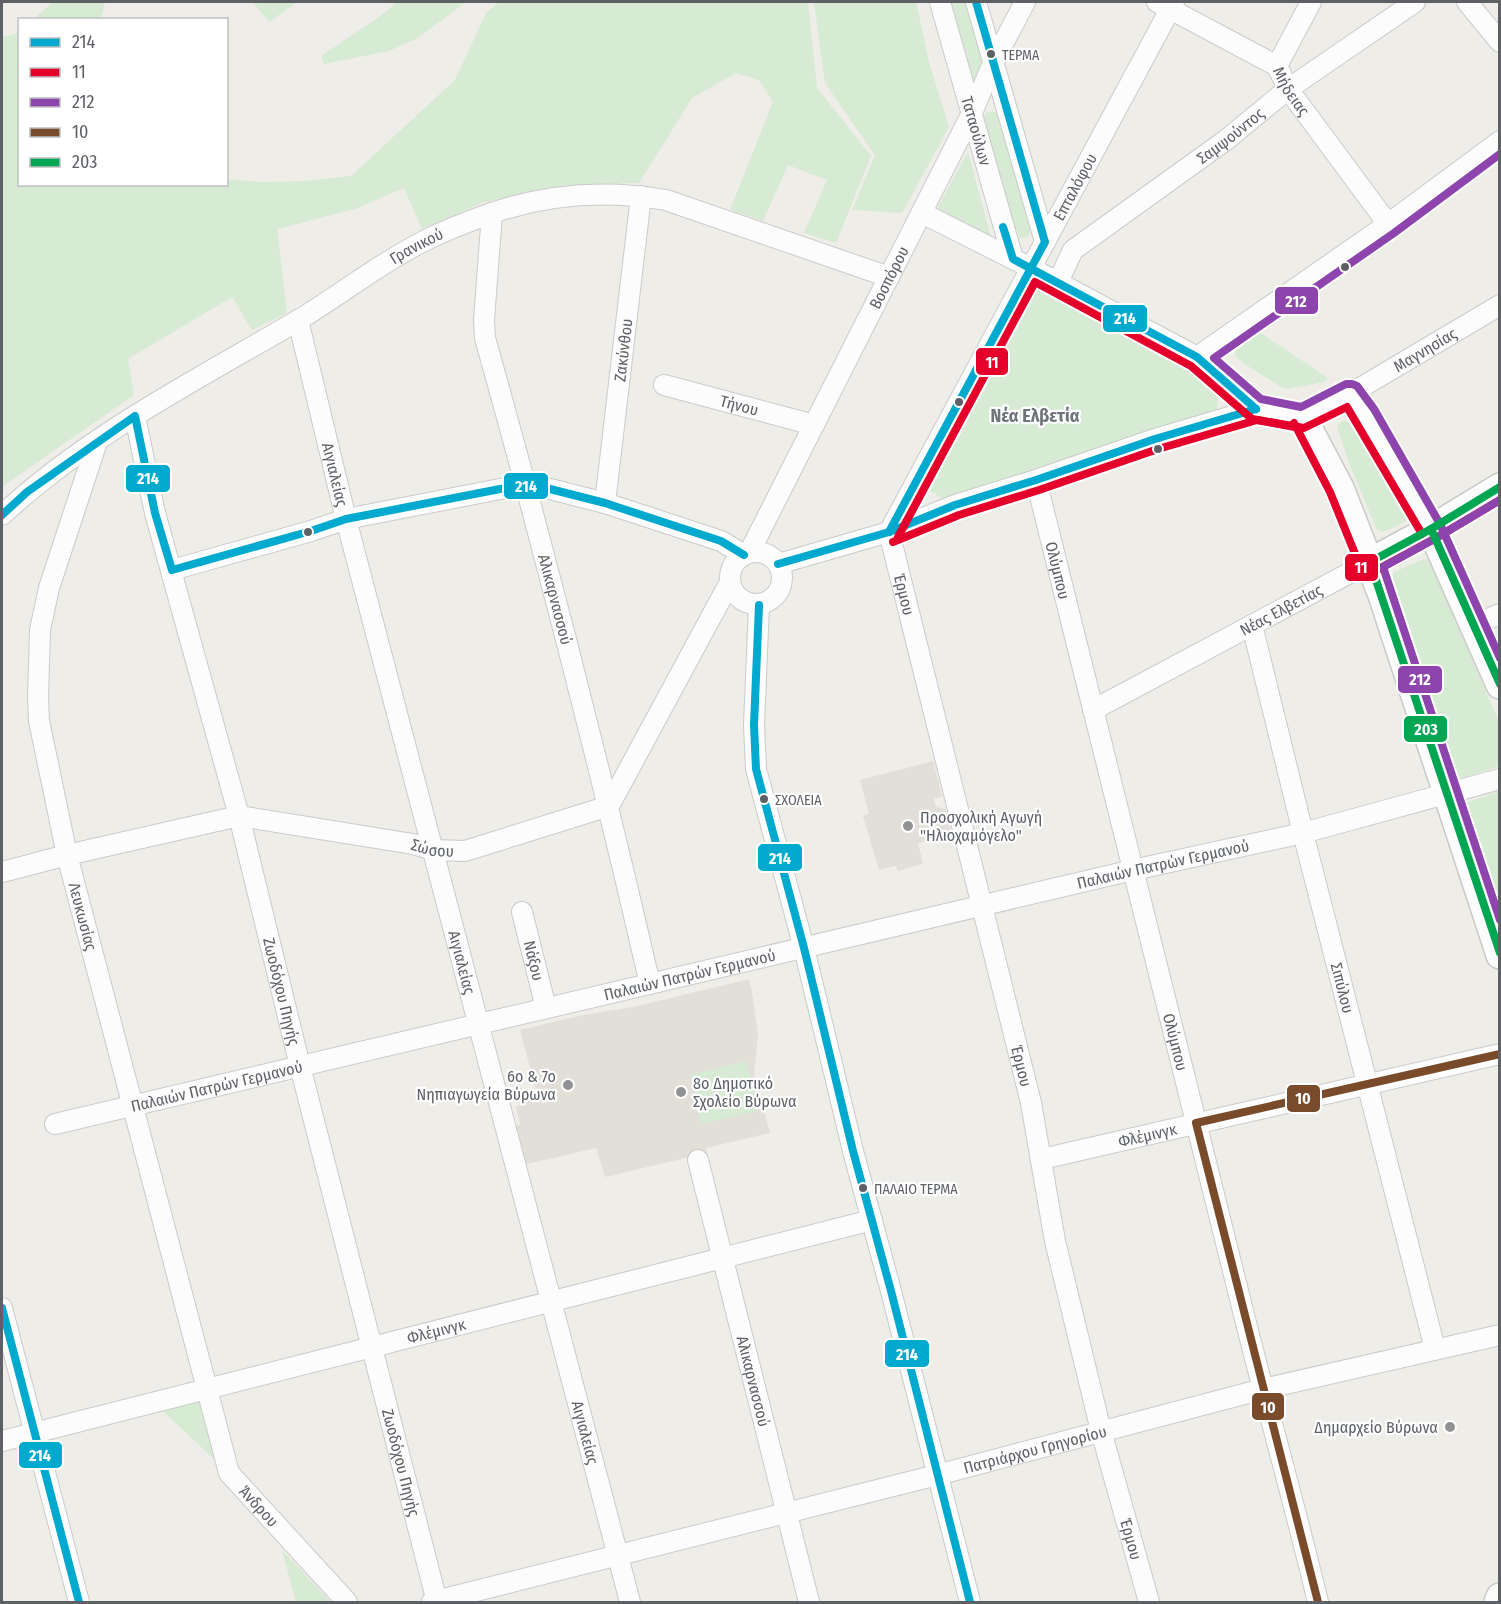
<svg xmlns="http://www.w3.org/2000/svg" width="1501" height="1604" viewBox="0 0 1501 1604" font-family="'Fira Sans Condensed',sans-serif">
  <style>
    .education { fill: #e1dfd8 }
    .green { fill: #d6ead4 }
    .lines { fill: none; stroke-linecap: round; stroke-linejoin: round }
    .street-casing { stroke: #cacbca; stroke-width: 22 }
    .secondary-casing { stroke: #c9cac8; stroke-width: 30 }
    .street { stroke: #fcfcfc; stroke-width: 20 }
    .secondary { stroke: #fcfcfc; stroke-width: 27 }
    .bus-1-casing { stroke: #fff; stroke-width: 12 }
    .bus-2-casing { stroke: #fff; stroke-width: 12 }
    .bus-3-casing { stroke: #fff; stroke-width: 12 }
    .bus-4-casing { stroke: #fff; stroke-width: 12 }
    .bus-5-casing { stroke: #fff; stroke-width: 12 }
    .bus-1 { stroke: #00a9ce; stroke-width: 8 }
    .bus-2 { stroke: #e4002b; stroke-width: 8 }
    .bus-3 { stroke: #8e44ad; stroke-width: 8 }
    .bus-4 { stroke: #7a4b2a; stroke-width: 8 }
    .bus-5 { stroke: #00a651; stroke-width: 8 }
    .bus-dot { fill: #5d6166; stroke: #fff; stroke-width: 2 }
    .poi-dot { fill: #909294; stroke: #fff; stroke-width: 2 }
    .labels { text-anchor: middle; stroke-width: 4.5; stroke-linejoin: round; paint-order: stroke }
    .bus-label { font-size: 14px; fill: #5d6166; stroke: #fff; text-anchor: start }
    .street-label { font-size: 16px; fill: #5d6166; stroke: #fff }
    .poi-label { font-size: 16px; fill: #5d6166; stroke: #fff; text-anchor: start }
    .neighbourhood-label { font-size: 18px; font-weight: bold; fill: #6e7378; stroke: #fff }
    .line-badge { stroke: #fff; stroke-width: 2 }
    .badge-label { font-size: 16px; text-anchor: middle; font-weight: bold; fill: #fff }
  </style>
  <rect width="100%" height="100%" fill="#eeede8"/>
  <!-- education -->
  <g class="education">
    <path d="M933,761L942,796L934,799L936,807L946,809L952,836L918,843L923,864L898,871L896,866L879,870L863,816L869,814L860,780Z"/>
    <path d="M749,979L752,992L758,1034L754,1075L770,1133L706,1148L707,1153L605,1177L596,1148L523,1165L514,1127L520,1124L516,1107L537,1094L520,1030L578,1016L638,1006Z"/>
  </g>
  <!-- green -->
  <g class="green">
    <path d="M53,2H105L101,19H34Z"/>
    <path d="M253,2H297L269,22Z"/>
    <path d="M397,2H466L418,38L389,51L324,64L321,56L379,17Z"/>
    <path d="M499,2H808L817,88L871,156L836,243L804,233L827,180L788,165L763,221L730,210L773,102L759,80L736,73L692,98L639,183L584,184L484,202L422,229L404,188L355,209L277,229L287,313L252,330L232,297L128,359L134,395L3,486L2,37L19,33L20,184H226L227,179L261,182L304,181L351,176L455,80L486,13Z"/>
    <path d="M814,2H916L929,62L949,127L902,213L852,210L875,155L825,83Z"/>
    <path d="M947,2H969L982,47L984,65L972,88Z"/>
    <path d="M987,112H995L1000,118L1032,219L1029,236L1021,239L1013,224L983,118Z"/>
    <path d="M968,152L993,245L933,216Z"/>
    <path d="M1047,287L1178,357L1218,386L1217,411L944,500L930,490L926,478L1028,290Z"/>
    <path d="M1256,330L1328,378L1324,382L1287,389L1281,387L1243,363L1235,355L1237,343Z"/>
    <path d="M1342,421C1347,421 1352,421 1356,424C1370,434 1398,497 1408,516L1405,522L1383,532L1377,530L1350,465L1338,431V425Z"/>
    <path d="M1424,559L1429,560L1499,722V766L1464,778L1457,777L1392,578L1394,572Z"/>
    <path d="M1499,792V913L1464,803Z"/>
    <path d="M746,1061L758,1111L702,1124L690,1075Z"/>
    <path d="M202,1397L214,1459L161,1409Z"/>
    <path d="M282,1550L331,1602H296Z"/>
  </g>
  <g class="lines">
    <!-- street casing -->
    <g class="street-casing">
      <g id="street">
        <path id="s1" d="M940,2L1013,259"/>
        <path d="M976,2L1045,242"/>
        <path id="s2" d="M1157,2L1277,66L1288,89L1388,224"/>
        <path d="M1467,2L1500,42"/>
        <path d="M1277,66L1311,2"/>
        <path id="s3" d="M492,213L484,320L485,338C545,552 600,767 650,984"/>
        <path d="M922,213L1031,268L1197,357L1256,409L1303,418"/>
        <path id="s4" d="M1058,282L1073,250L1226,140L1288,89L1415,2"/>
        <path id="s5" d="M298,320L346,519L630,1602"/>
        <path d="M1197,357L1388,224L1500,141"/>
        <path id="s6" d="M664,385L814,425"/>
        <path id="s7" d="M1350,394L1500,305"/>
        <path id="s8" d="M135,416L155,513L239,816L300,1066L437,1602"/>
        <path id="s9" d="M97,442L49,588L40,630L38,697L39,721L67,855L229,1473L347,1602"/>
        <path id="s10" d="M1036,480C1104,759 1175,1037 1244,1315C1268,1411 1295,1506 1318,1602"/>
        <path id="s11" d="M605,503L641,196"/>
        <path id="s12" d="M2,515C88,435 196,380 297,321C340,295 380,263 424,241C446,230 469,221 492,213C548,194 608,190 666,200L889,277"/>
        <path id="s13" d="M889,532L1031,1103L1055,1241L1101,1431L1149,1602"/>
        <path id="s14" d="M889,532L1174,2"/>
        <circle cx="756" cy="578" r="26"/>
        <path id="s15" d="M749,553L971,115L994,61L1025,2"/>
        <path d="M778,564L889,532L955,505L1036,480L1155,439L1256,409"/>
        <path d="M172,570L311,531L346,519L500,489L527,486L550,489L605,503L721,541L744,555"/>
        <path d="M759,605L754,725L756,769L804,948L853,1151L891,1291L970,1602"/>
        <path id="s16" d="M1252,625L1303,833L1435,1349"/>
        <path d="M1474,625L1500,614"/>
        <path id="s17" d="M1093,710L1370,562"/>
        <path id="s18" d="M2,872L67,855L239,816L413,844L433,850L465,851L609,806L730,582"/>
        <path id="s19" d="M522,912L546,1008"/>
        <path id="s20" d="M55,1124L1133,870L1303,833L1500,779"/>
        <path id="s21" d="M1042,1159L1500,1054"/>
        <path id="s22" d="M698,1160L809,1602"/>
        <path d="M2,1308L79,1602"/>
        <path id="s23" d="M2,1441L872,1220"/>
        <path id="s24" d="M432,1602L937,1475L1263,1389L1500,1335"/>
      </g>
    </g>
    <!-- secondary casing -->
    <g class="secondary-casing">
      <g id="secondary">
        <path d="M1370,562L1431,529L1500,487"/>
        <path d="M1500,685L1431,529L1365,415L1350,394L1303,418L1340,488L1382,595L1500,955"/>
        <path d="M1498,1602L1500,1597"/>
      </g>
    </g>
    <!-- street -->
    <use href="#street" class="street"/>
    <!-- secondary -->
    <use href="#secondary" class="secondary"/>
    <!-- bus-1 casing -->
    <g class="bus-1-casing">
      <g id="bus-1">
        <path d="M1003,227L1013,259L1197,357L1256,409"/>
        <path d="M2,515L27,492L135,416L155,513L172,570L311,531L346,519L500,489L527,486L550,489L605,503L721,541L744,555"/>
        <path d="M889,532L1045,242L976,2"/>
        <path d="M778,564L889,532L955,505L1036,480L1155,439L1256,409"/>
        <path d="M759,605L754,725L756,769L804,948L853,1151L891,1291L970,1602"/>
        <path d="M2,1308L79,1602"/>
      </g>
    </g>
    <!-- bus-2 casing -->
    <g class="bus-2-casing">
      <g id="bus-2">
        <path d="M1294,423L1330,492L1360,566L1366,572L1375,571L1436,538L1500,500"/>
        <path d="M898,537L1035,282L1191,366L1252,419L1304,428L1347,407L1422,534"/>
        <path d="M893,542L959,515L1039,490L1158,449L1257,420L1295,427"/>
      </g>
    </g>
    <!-- bus-3 casing -->
    <g class="bus-3-casing">
      <g id="bus-3">
        <path d="M1500,154L1394,233L1214,358L1261,399L1301,407L1346,384H1352L1357,386L1374,409L1440,524L1500,658"/>
        <path d="M1500,500L1436,538L1383,567L1500,920"/>
      </g>
    </g>
    <!-- bus-4 casing -->
    <g class="bus-4-casing">
      <path id="bus-4" d="M1318,1602L1196,1123L1500,1054"/>
    </g>
    <!-- bus-5 casing -->
    <g class="bus-5-casing">
      <g id="bus-5">
        <path d="M1500,487L1431,529L1370,562L1500,953"/>
        <path d="M1431,529L1500,684"/>
      </g>
    </g>
    <!-- bus-1 -->
    <use href="#bus-1" class="bus-1"/>
    <!-- bus-2 -->
    <use href="#bus-2" class="bus-2"/>
    <!-- bus-3 -->
    <use href="#bus-3" class="bus-3"/>
    <!-- bus-4 -->
    <use href="#bus-4" class="bus-4"/>
    <!-- bus-5 -->
    <use href="#bus-5" class="bus-5"/>
  </g>
  <!-- markers -->
  <g class="bus-dot">
    <circle cx="991" cy="54" r="5"/>
    <circle cx="1345" cy="267" r="5"/>
    <circle cx="959" cy="402" r="5"/>
    <circle cx="1158" cy="449" r="5"/>
    <circle cx="308" cy="532" r="5"/>
    <circle cx="764" cy="799" r="5"/>
    <circle cx="863" cy="1188" r="5"/>
  </g>
  <g class="poi-dot">
    <circle cx="908" cy="826" r="6"/>
    <circle cx="568" cy="1085" r="6"/>
    <circle cx="681" cy="1092" r="6"/>
    <circle cx="1450" cy="1427" r="6"/>
  </g>
  <g class="labels">
    <!-- bus labels -->
    <g class="bus-label">
      <text x="1002" y="60">ΤΕΡΜΑ</text>
      <text x="775" y="805">ΣΧΟΛΕΙΑ</text>
      <text x="874" y="1194">ΠΑΛΑΙΟ ΤΕΡΜΑ</text>
    </g>
    <!-- street labels -->
    <g class="street-label">
      <text dy="6" stroke="none"><textPath href="#s2" startOffset="165">Μήδειας</textPath></text>
      <text dy="6" stroke="none"><textPath href="#s1" startOffset="134">Ταταούλων</textPath></text>
      <text dy="6" stroke="none"><textPath href="#s4" startOffset="230">Σαμψούντος</textPath></text>
      <text dy="6" stroke="none"><textPath href="#s14" startOffset="392">Επταλόφου</textPath></text>
      <text dy="6" stroke="none"><textPath href="#s12" startOffset="495">Γρανικού</textPath></text>
      <text dy="6" stroke="none"><textPath href="#s15" startOffset="309">Βοσπόρου</textPath></text>
      <text dy="6" stroke="none"><textPath href="#s11" startOffset="154">Ζακύνθου</textPath></text>
      <text dy="6" stroke="none"><textPath href="#s7" startOffset="87">Μαγνησίας</textPath></text>
      <text dy="6" stroke="none"><textPath href="#s6" startOffset="78">Τήνου</textPath></text>
      <text dy="6" stroke="none"><textPath href="#s5" startOffset="159">Αιγιαλείας</textPath></text>
      <text dy="6" stroke="none"><textPath href="#s10" startOffset="93">Ολύμπου</textPath></text>
      <text dy="6" stroke="none"><textPath href="#s13" startOffset="64">Έρμου</textPath></text>
      <text dy="6" stroke="none"><textPath href="#s3" startOffset="396">Αλικαρνασσού</textPath></text>
      <text dy="6" stroke="none"><textPath href="#s17" startOffset="213">Νέας Ελβετίας</textPath></text>
      <text dy="6" stroke="none"><textPath href="#s18" startOffset="440">Σώσου</textPath></text>
      <text dy="6" stroke="none"><textPath href="#s20" startOffset="1138">Παλαιών Πατρών Γερμανού</textPath></text>
      <text dy="6" stroke="none"><textPath href="#s9" startOffset="488">Λευκωσίας</textPath></text>
      <text dy="6" stroke="none"><textPath href="#s19" startOffset="50">Νάξου</textPath></text>
      <text dy="6" stroke="none"><textPath href="#s5" startOffset="663">Αιγιαλείας</textPath></text>
      <text dy="6" stroke="none"><textPath href="#s20" startOffset="652">Παλαιών Πατρών Γερμανού</textPath></text>
      <text dy="6" stroke="none"><textPath href="#s16" startOffset="374">Σιπύλου</textPath></text>
      <text dy="6" stroke="none"><textPath href="#s8" startOffset="594">Ζωοδόχου Πηγής</textPath></text>
      <text dy="6" stroke="none"><textPath href="#s10" startOffset="579">Ολύμπου</textPath></text>
      <text dy="6" stroke="none"><textPath href="#s13" startOffset="550">Έρμου</textPath></text>
      <text dy="6" stroke="none"><textPath href="#s20" startOffset="166">Παλαιών Πατρών Γερμανού</textPath></text>
      <text dy="6" stroke="none"><textPath href="#s21" startOffset="108">Φλέμινγκ</textPath></text>
      <text dy="6" stroke="none"><textPath href="#s23" startOffset="448">Φλέμινγκ</textPath></text>
      <text dy="6" stroke="none"><textPath href="#s22" startOffset="228">Αλικαρνασσού</textPath></text>
      <text dy="6" stroke="none"><textPath href="#s5" startOffset="1149">Αιγιαλείας</textPath></text>
      <text dy="6" stroke="none"><textPath href="#s24" startOffset="622">Πατριάρχου Γρηγορίου</textPath></text>
      <text dy="6" stroke="none"><textPath href="#s8" startOffset="1080">Ζωοδόχου Πηγής</textPath></text>
      <text dy="6" stroke="none"><textPath href="#s9" startOffset="1108">Άνδρου</textPath></text>
      <text dy="6" stroke="none"><textPath href="#s13" startOffset="1036">Έρμου</textPath></text>
    </g>
    <!-- poi labels -->
    <g class="poi-label">
      <text x="920" y="823">Προσχολική Αγωγή<tspan x="920" dy="18">"Ηλιοχαμόγελο"</tspan></text>
      <text x="556" y="1082" text-anchor="end">6ο &amp; 7ο<tspan x="556" dy="18">Νηπιαγωγεία Βύρωνα</tspan></text>
      <text x="693" y="1089">8ο Δημοτικό<tspan x="693" dy="18">Σχολείο Βύρωνα</tspan></text>
      <text x="1438" y="1433" text-anchor="end">Δημαρχείο Βύρωνα</text>
    </g>
    <!-- neighbourhood labels -->
    <g class="neighbourhood-label">
      <text x="1035" y="422">Νέα Ελβετία</text>
    </g>
  </g>
  <g class="line-badge">
    <rect x="1274" y="286" width="45" height="29" rx="6" fill="#8e44ad"/>
    <rect x="1102" y="304" width="46" height="29" rx="6" fill="#00a9ce"/>
    <rect x="975" y="347" width="34" height="29" rx="6" fill="#e4002b"/>
    <rect x="125" y="464" width="46" height="29" rx="6" fill="#00a9ce"/>
    <rect x="503" y="472" width="46" height="28" rx="6" fill="#00a9ce"/>
    <rect x="1344" y="553" width="35" height="29" rx="6" fill="#e4002b"/>
    <rect x="1397" y="665" width="46" height="29" rx="6" fill="#8e44ad"/>
    <rect x="1403" y="715" width="45" height="28" rx="6" fill="#00a651"/>
    <rect x="757" y="843" width="46" height="29" rx="6" fill="#00a9ce"/>
    <rect x="1286" y="1084" width="35" height="29" rx="6" fill="#7a4b2a"/>
    <rect x="884" y="1339" width="46" height="29" rx="6" fill="#00a9ce"/>
    <rect x="1251" y="1392" width="34" height="29" rx="6" fill="#7a4b2a"/>
    <rect x="18" y="1441" width="45" height="28" rx="6" fill="#00a9ce"/>
  </g>
  <g class="badge-label">
    <text x="1296" y="307">212</text>
    <text x="1125" y="324">214</text>
    <text x="992" y="368">11</text>
    <text x="148" y="484">214</text>
    <text x="526" y="492">214</text>
    <text x="1361" y="573">11</text>
    <text x="1420" y="685">212</text>
    <text x="1426" y="735">203</text>
    <text x="780" y="864">214</text>
    <text x="1303" y="1104">10</text>
    <text x="907" y="1360">214</text>
    <text x="1268" y="1413">10</text>
    <text x="40" y="1461">214</text>
  </g>
  <!-- border -->
  <rect width="1501" height="1604" fill="none" stroke="#5d6166" stroke-width="6"/>
  <!-- legend -->
  <rect x="18" y="18" width="210" height="168" fill="#ffffff" stroke="#bec0c2" stroke-width="1.5"/>
  <rect x="30" y="38" width="30" height="9" fill="#00a9ce" stroke="#bec0c2" stroke-width="1.5"/>
  <text x="72" y="48" font-size="18" fill="#5d6166">214</text>
  <rect x="30" y="68" width="30" height="9" fill="#e4002b" stroke="#bec0c2" stroke-width="1.5"/>
  <text x="72" y="78" font-size="18" fill="#5d6166">11</text>
  <rect x="30" y="98" width="30" height="9" fill="#8e44ad" stroke="#bec0c2" stroke-width="1.5"/>
  <text x="72" y="108" font-size="18" fill="#5d6166">212</text>
  <rect x="30" y="128" width="30" height="9" fill="#7a4b2a" stroke="#bec0c2" stroke-width="1.5"/>
  <text x="72" y="138" font-size="18" fill="#5d6166">10</text>
  <rect x="30" y="158" width="30" height="9" fill="#00a651" stroke="#bec0c2" stroke-width="1.5"/>
  <text x="72" y="168" font-size="18" fill="#5d6166">203</text>
</svg>
